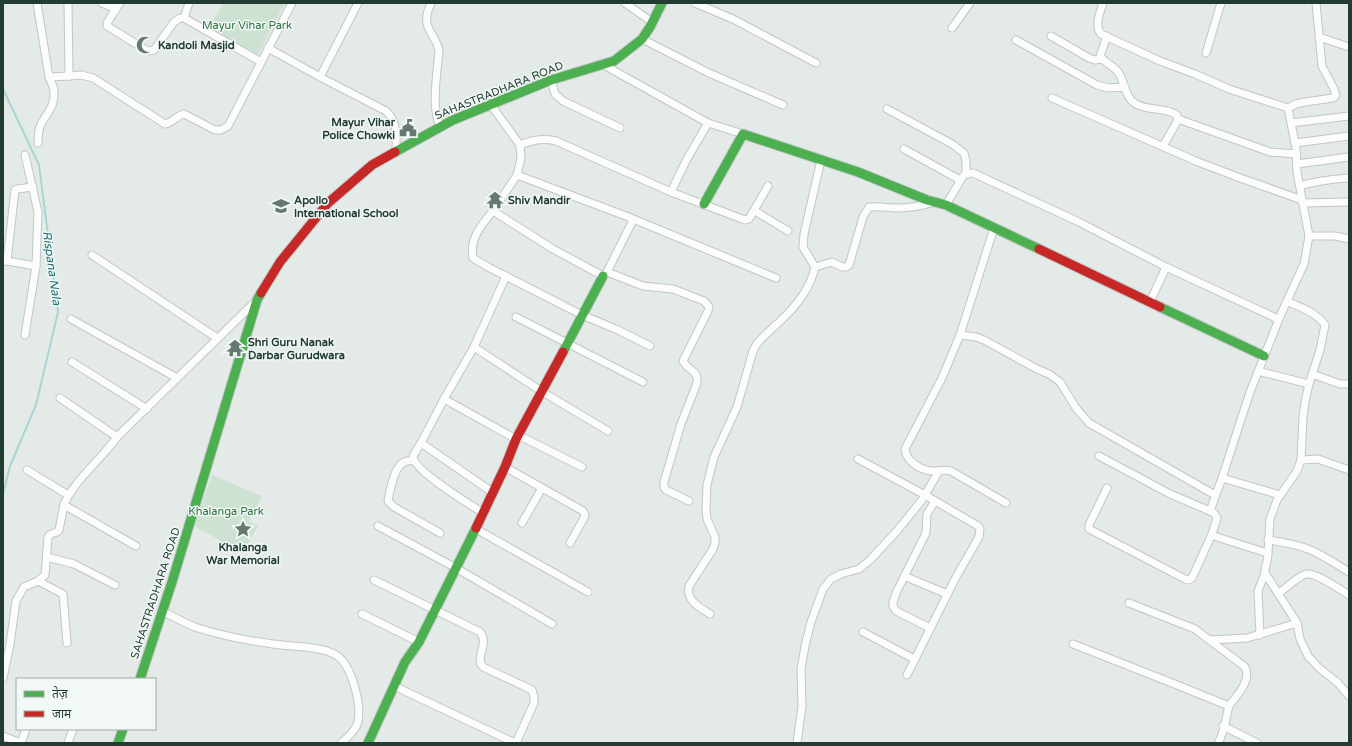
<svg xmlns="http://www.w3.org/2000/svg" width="1352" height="746" viewBox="0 0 1352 746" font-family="'Varela Round','Noto Sans Devanagari',sans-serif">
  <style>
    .green { fill: #cde2d2 }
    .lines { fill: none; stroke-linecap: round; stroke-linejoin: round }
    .stream { stroke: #a6d6d6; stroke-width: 2 }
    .street-casing { stroke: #c1c7c4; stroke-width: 9 }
    .fast-casing { stroke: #c0c7c4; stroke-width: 11 }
    .jam-casing { stroke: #c0c7c4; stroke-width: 11 }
    .street { stroke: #fbfcfb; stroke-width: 7 }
    .fast { stroke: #4caf50; stroke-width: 9 }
    .jam { stroke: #c62828; stroke-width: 9 }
    .labels { text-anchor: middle; stroke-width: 3; stroke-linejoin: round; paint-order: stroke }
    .park-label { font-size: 11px; fill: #2e7240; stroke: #f2f8f5 }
    .poi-label { font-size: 11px; font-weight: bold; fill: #223c32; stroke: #f2f8f5; text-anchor: start }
    .street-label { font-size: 11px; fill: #223c32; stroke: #f2f8f5 }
    .water-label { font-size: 12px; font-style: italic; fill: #1e7376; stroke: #f2f8f5 }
  </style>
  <rect width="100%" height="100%" fill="#e4eae7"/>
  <!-- green -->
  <g class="green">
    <path d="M223,3H285L258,55L208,30Z"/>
    <path d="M212,475L262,496L249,521L258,526L243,553L194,526Z"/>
  </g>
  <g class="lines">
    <!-- stream -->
    <path class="stream" d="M3,89L39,165L58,312L36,405L10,466L3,494"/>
    <!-- street casing -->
    <g class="street-casing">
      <g id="street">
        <path d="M37,3L49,77L69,76L68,3"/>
        <path d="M102,3L116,9L120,3"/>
        <path d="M431,3C430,7 427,11 427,15C424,29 437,37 439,51C437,74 431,107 440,127"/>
        <path d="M625,3L652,22"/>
        <path d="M695,3L733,19L816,63"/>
        <path d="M1103,3C1100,13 1094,25 1101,34L1160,61L1195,74L1229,89L1288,108L1296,104L1305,102L1333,98L1336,95L1334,89L1322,66L1316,3"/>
        <path d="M116,9L107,23V26L146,50L150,51L154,50L174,22L180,18H184L261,62"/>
        <path d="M184,18L189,3"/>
        <path d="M952,28L970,3"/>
        <path d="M1051,36L1089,58L1095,60L1102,59"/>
        <path d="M1107,36L1100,56C1104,63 1113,65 1118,72C1125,81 1124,97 1136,104C1148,111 1165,107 1177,115L1178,120L1163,146"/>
        <path d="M1319,37L1349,47"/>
        <path d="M642,39L709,73L783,105"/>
        <path d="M1016,40L1097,85L1108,88L1125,87"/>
        <path d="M268,48L320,77L386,111C398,122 396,136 396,151"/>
        <path d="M1206,53L1221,3"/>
        <path d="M602,64L708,123L687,159L671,192"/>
        <path d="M69,76L81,75L93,78L165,124C172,123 176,116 184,114L215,130H221L228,126L292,3"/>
        <path d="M320,77L358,3"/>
        <path d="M551,80L555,94L563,101L620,128"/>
        <path d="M1052,98L1198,162L1243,179L1302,200"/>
        <path d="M491,105L520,145"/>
        <path d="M887,109L952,144L964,153L966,161V174"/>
        <path d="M1178,119L1270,152L1297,154"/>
        <path d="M708,123L743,134"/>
        <path d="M1291,123L1349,116"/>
        <path d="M38,143C38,136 38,130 41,124C47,113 55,106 54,92C54,87 51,82 49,77"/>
        <path d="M1295,143L1349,136"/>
        <path d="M904,149L960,180"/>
        <path d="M1297,164L1349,157"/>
        <path d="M517,175L493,211L553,249L603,276L607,272L643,286L673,289L704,301L709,307L708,311L683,361C688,371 699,370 697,383L681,424L664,482V487L666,490L689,501"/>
        <path d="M768,186L749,219L745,220L671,192L556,141C542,138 532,140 520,145L521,158L517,175L626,216L776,278"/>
        <path d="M1300,186C1316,181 1332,179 1349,178"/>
        <path d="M1303,203L1349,202"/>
        <path d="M946,205L963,176L966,174L973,173L1079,222L1166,267L1278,319"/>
        <path d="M493,211C482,224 469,239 473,258L488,267L582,315L618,330L650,346"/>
        <path d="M755,211L788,231"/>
        <path d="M994,228L960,335L942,378L905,449C906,462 923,472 936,471C942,471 945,469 951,471L1006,503"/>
        <path d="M1309,236H1335L1349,239"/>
        <path d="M92,255L217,338"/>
        <path d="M3,261H7L15,190L17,189L33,187"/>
        <path d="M7,261L36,266L38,212L25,155"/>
        <path d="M815,267L832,262L842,267H846L849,265L863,217L869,207C879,206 888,208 897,208C910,208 922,206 934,202"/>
        <path d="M607,272L633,220"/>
        <path d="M1150,302L1166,267"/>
        <path d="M516,317L643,382"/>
        <path d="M71,319L177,378"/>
        <path d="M25,335L36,266"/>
        <path d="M960,335L976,337L984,340L1037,369L1049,374L1060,382L1076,408L1089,423L1215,495"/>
        <path d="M474,347L506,276"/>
        <path d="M72,362L147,409"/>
        <path d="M1258,371L1309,384"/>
        <path d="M1312,374L1340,384H1349"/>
        <path d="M60,398L117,437"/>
        <path d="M444,399L474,347L541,391L608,431"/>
        <path d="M518,435L582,467"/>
        <path d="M421,443L444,399L516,439"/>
        <path d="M1099,456L1170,494L1210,511"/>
        <path d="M858,459L925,495L978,526L980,529L979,537L955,579L907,675"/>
        <path d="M1301,460L1318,459L1349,470"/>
        <path d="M414,461C410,461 407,460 404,462C394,467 390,490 388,501L394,507L440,533"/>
        <path d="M505,467L583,511L585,515L584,518L570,543"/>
        <path d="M27,470L68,495"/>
        <path d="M1222,478L1210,511L1214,513L1217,518L1212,534L1214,536L1267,553C1270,559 1264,566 1265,573L1297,623L1300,639L1308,656L1319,668L1338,683L1349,696"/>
        <path d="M1107,488L1089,525V529L1185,579L1189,580L1192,578L1212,534"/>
        <path d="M1280,495L1222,478L1250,392L1281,314L1304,264L1309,236L1297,172L1296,148L1288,108"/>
        <path d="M483,513C470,504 413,471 413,456L421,443L492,492"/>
        <path d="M522,523L542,488"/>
        <path d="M378,526L456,568L552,624"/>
        <path d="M476,529L588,592"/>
        <path d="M1268,540C1282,542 1295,544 1308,549C1323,555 1336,564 1349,572"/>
        <path d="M136,546L64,505C73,481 102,459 117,437L257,300"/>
        <path d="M1268,554L1270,519L1277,500L1297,471L1301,460L1303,417L1305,402L1309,384L1320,350L1325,325C1316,312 1301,308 1287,301"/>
        <path d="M47,557L74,564L115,585"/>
        <path d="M904,576L947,594"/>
        <path d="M374,580L480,632C490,644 474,657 483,667L532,690L534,697V703L516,743"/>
        <path d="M38,581L63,594L67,643"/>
        <path d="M1278,594C1285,589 1299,575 1307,574C1317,573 1339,589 1349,595"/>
        <path d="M1129,603L1195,629L1245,667C1252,681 1236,696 1229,706"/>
        <path d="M162,611C174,617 186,624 198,628C220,635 244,640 267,643C285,647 320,645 336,655C352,665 363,707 357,725C354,731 346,739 341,743"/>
        <path d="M362,614L419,642"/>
        <path d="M710,614C699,607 686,601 689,586L713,549L715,543V537L707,519L706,508L707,485L714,457L737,407L753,351L756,345C762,337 771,330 778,323C795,308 810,290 815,267L803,247L804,234L821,160"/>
        <path d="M930,628L896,611L893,606V602L897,591L926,533L927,514L935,501"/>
        <path d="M863,632L914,659"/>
        <path d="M1260,635L1258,591L1265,573"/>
        <path d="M1210,640L1247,638L1297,623"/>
        <path d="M1073,644L1167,681L1229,706C1226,717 1224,734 1218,743"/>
        <path d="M3,678L10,644L16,601L24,587L38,581L45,575L48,537L51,534L57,532L59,530L64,505"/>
        <path d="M394,686L515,743"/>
        <path d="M1223,726L1257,743"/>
        <path d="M3,736L20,743"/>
        <path d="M21,743L26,729"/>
        <path d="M68,743L73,729"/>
        <path d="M797,743L802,706L801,669L805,646L811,622L823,589L831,579L841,574L859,569L870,560L897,531L922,500L939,471"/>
      </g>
    </g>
    <!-- fast casing -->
    <g class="fast-casing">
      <g id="fast">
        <path d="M395,152L453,120L551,80L614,61L642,39L650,27L662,3"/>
        <path d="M704,204L743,134L858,172L927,200L946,205L1039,249"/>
        <path d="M1160,307L1264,356"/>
        <path d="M563,352L603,276"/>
        <path d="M140,679L172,582L257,300L261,293"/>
        <path d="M118,743L123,729"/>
        <path d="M368,743L405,662L419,642L476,528"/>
      </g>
    </g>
    <!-- jam casing -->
    <g class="jam-casing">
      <g id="jam">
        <path d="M1039,249L1160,307"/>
        <path d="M261,293L280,262L328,203L372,165L395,152"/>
        <path d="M476,528L505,467L516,439L563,352"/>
      </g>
    </g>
    <!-- street -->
    <use href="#street" class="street"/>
    <!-- fast -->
    <use href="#fast" class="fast"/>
    <!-- jam -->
    <use href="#jam" class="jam"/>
  </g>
  <!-- icons -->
  <defs>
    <g id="mosque-bare" transform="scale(1.38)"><path d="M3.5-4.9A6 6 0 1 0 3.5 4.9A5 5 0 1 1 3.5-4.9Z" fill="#667971" stroke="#f2f8f5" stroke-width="2.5" paint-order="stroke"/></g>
    <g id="civic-bare" transform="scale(1.38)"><path d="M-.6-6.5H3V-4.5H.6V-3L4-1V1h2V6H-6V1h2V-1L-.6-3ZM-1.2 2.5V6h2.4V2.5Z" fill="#667971" stroke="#f2f8f5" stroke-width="2.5" paint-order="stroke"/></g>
    <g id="temple-bare" transform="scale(1.38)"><path d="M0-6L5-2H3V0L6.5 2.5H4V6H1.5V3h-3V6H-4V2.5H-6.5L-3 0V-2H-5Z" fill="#667971" stroke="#f2f8f5" stroke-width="2.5" paint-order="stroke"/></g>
    <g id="school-bare" transform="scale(1.38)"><path d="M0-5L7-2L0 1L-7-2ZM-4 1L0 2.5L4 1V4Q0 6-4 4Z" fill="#667971" stroke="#f2f8f5" stroke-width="2.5" paint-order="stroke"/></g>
    <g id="sight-bare" transform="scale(1.38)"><path d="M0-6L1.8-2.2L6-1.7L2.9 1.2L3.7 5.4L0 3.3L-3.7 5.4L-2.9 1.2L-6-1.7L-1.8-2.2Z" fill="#667971" stroke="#f2f8f5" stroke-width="2.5" paint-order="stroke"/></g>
  </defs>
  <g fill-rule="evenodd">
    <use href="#mosque-bare" x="145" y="45"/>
    <use href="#civic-bare" x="408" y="128"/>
    <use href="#temple-bare" x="495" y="200"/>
    <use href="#school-bare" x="281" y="206"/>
    <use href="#temple-bare" x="235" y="348"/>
    <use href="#sight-bare" x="243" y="529"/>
  </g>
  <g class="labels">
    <!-- park labels -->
    <g class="park-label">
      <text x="247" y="29">Mayur Vihar Park</text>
      <text x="226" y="515">Khalanga Park</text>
    </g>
    <!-- poi labels -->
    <g class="poi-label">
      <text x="158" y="49">Kandoli Masjid</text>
      <text x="395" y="126" text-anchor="end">Mayur Vihar<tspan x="395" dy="13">Police Chowki</tspan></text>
      <text x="294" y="204">Apollo<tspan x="294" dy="13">International School</tspan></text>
      <text x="508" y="204">Shiv Mandir</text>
      <text x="248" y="346">Shri Guru Nanak<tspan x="248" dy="13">Darbar Gurudwara</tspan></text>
      <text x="243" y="551" text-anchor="middle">Khalanga<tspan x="243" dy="13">War Memorial</tspan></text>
    </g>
    <!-- street labels -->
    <g class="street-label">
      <text transform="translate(499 90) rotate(-22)" y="4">SAHASTRADHARA ROAD</text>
      <text transform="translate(155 593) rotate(-72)" y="4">SAHASTRADHARA ROAD</text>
    </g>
    <!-- water labels -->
    <g class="water-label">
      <text transform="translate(52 268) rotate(82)" y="4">Rispana Nala</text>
    </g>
  </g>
  <!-- border -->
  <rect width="1352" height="746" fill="none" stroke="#223c32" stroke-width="8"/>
  <!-- legend -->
  <rect x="16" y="678" width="140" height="52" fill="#f2f8f5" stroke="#9fada7"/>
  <rect x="24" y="691" width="20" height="6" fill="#4caf50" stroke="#9fada7"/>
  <text x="52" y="698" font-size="12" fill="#223c32">तेज़</text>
  <rect x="24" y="711" width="20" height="6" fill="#c62828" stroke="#9fada7"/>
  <text x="52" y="718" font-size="12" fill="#223c32">जाम</text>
</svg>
